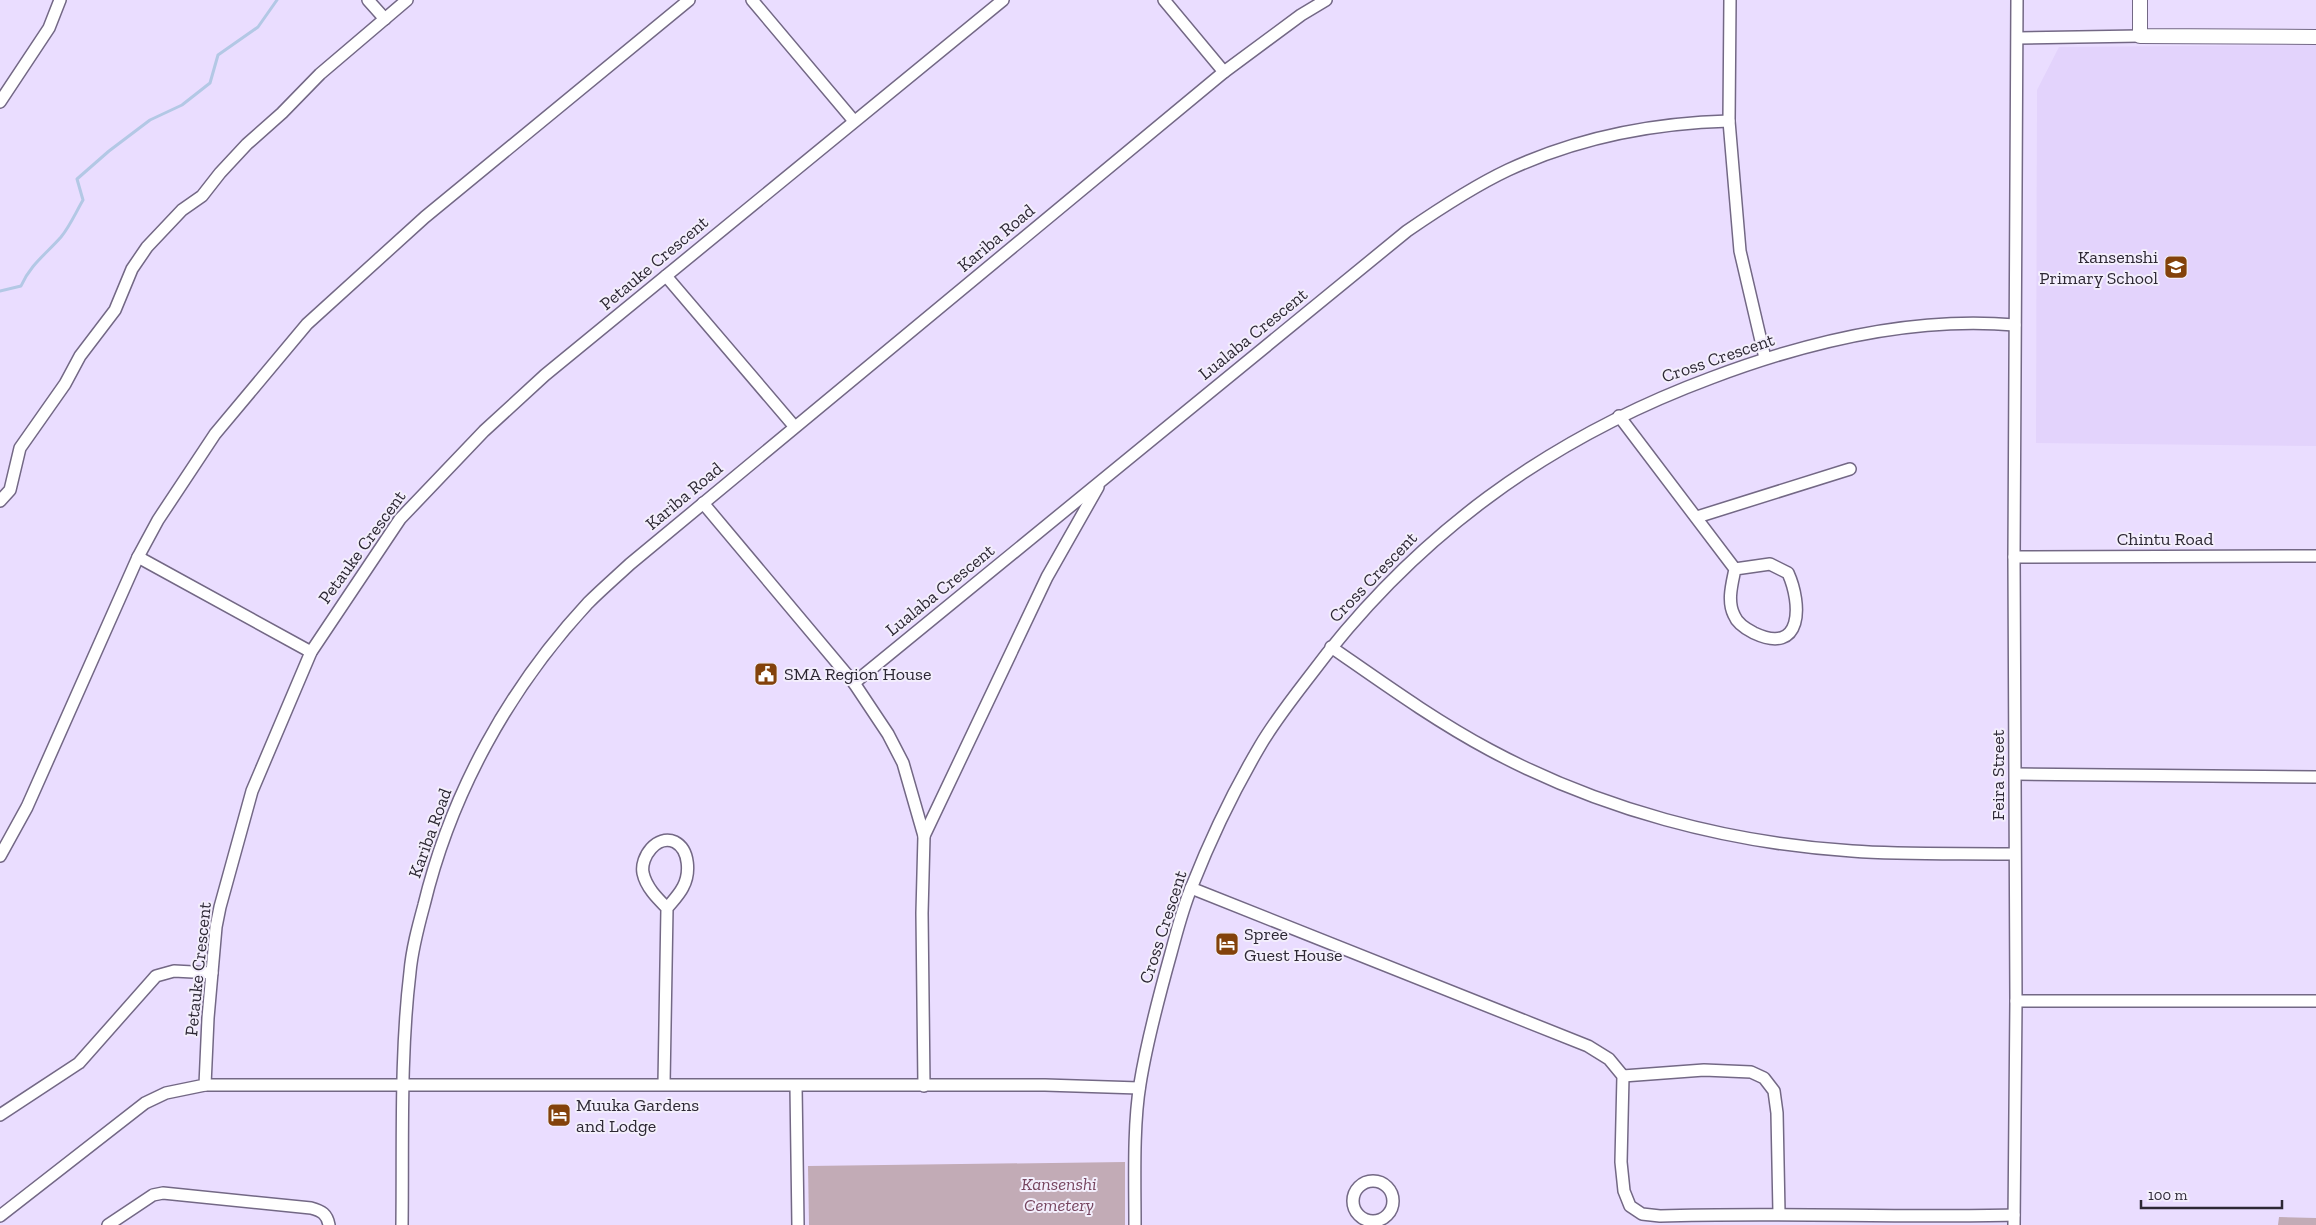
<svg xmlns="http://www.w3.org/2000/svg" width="2316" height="1225" viewBox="0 0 2316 1225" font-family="'Zilla Slab',serif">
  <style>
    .built { fill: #e3d3fc }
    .green { fill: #c2abb6 }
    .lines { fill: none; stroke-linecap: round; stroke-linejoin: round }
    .stream { stroke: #b3c8e5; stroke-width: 3 }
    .minor-casing { stroke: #736885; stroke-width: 14 }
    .tertiary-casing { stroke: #736885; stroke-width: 16 }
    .minor { stroke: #fff; stroke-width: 11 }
    .tertiary { stroke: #fff; stroke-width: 14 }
    .labels { text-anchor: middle; stroke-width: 4; stroke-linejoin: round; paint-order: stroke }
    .street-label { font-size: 18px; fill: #2d2834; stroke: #f3eefc }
    .poi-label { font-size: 18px; fill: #2d2834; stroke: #f3eefc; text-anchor: start }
    .park-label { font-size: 18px; font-style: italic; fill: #76455f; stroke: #f3eefc }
  </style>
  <rect width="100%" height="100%" fill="#eaddff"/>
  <!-- built -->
  <path class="built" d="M2316,45V446L2036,443L2037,90L2059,47Z"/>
  <!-- green -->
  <g class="green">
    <path d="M1125,1162V1225H809L808,1166Z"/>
    <path d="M2279,1217L2316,1218V1225H2278Z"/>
  </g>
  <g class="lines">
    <!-- stream -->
    <path class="stream" d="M0,291L21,286C30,265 46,254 61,237C70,226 76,212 83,200L77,179L109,151L150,120L182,105L210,83L218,55L258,27L277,0"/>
    <!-- minor casing -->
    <g class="minor-casing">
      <g id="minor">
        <path d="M368,0L385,19"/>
        <path d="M752,0L854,121"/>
        <path d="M1164,0L1224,72"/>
        <path d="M1730,0L1729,121L1740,251L1765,358"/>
        <path d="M2018,38L2140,36"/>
        <path d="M0,102L49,28L60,0"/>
        <path d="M666,276L794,426"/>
        <path d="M1619,416L1735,569C1732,584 1727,601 1734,615C1737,623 1746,629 1754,633C1803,656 1802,604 1788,573L1770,564L1735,569"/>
        <path d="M0,501L10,490L20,448L65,384L80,356L115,310L132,269L147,247L182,210L202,196L220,173L247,144L282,113L320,74L407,0"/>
        <path d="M703,503L854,683L888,734L903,763L924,836L922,913L924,1086"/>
        <path d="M1697,517L1850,469"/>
        <path d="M138,557L311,652"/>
        <path d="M2014,557L2316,556"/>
        <path d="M1331,647C1383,683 1434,720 1490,750C1600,809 1727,843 1852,851C1906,855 1960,853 2014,854"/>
        <path d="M854,683L1407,231C1439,209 1472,187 1508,170C1577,138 1653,123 1729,121"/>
        <path d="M2016,774L2316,777"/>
        <path d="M924,836L1047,577L1098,487"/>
        <path d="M0,856L27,807L138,557L158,520L215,434L307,324L425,217L689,0"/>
        <path d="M1191,888L1588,1046L1609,1059L1623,1076L1621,1162L1624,1191L1630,1206L1642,1214L1660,1216C1778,1212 1896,1218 2014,1215"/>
        <path d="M2016,1001H2316"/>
        <path d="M1623,1076L1704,1070L1751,1072L1764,1078L1774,1091L1777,1113L1779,1213"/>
        <path d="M664,1084L667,908C672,902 679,895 683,887C690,874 690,850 675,842C657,834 640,857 643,873C646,887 657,898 667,908"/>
        <path d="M205,1085H1045L1139,1088"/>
        <path d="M796,1086L798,1225"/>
        <path d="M0,1115L79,1063L156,976L174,971L212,973"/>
        <circle cx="1373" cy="1201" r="20"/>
        <path d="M0,1216L145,1103L166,1093L205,1085L208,1018L216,927L220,907L252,791L311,652L400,519L484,431L545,375L1003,0"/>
        <path d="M108,1225L153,1195L163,1193L311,1208C322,1211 327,1214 329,1225"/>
        <path d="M402,1225C403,1141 400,1055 410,972C412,949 418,927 424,905C451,793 509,688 588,603C601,590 616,577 630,564L1224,72L1301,15L1326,0"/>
        <path d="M1135,1225C1135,1181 1133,1126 1140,1084C1147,1040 1159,996 1171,953C1177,931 1183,907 1192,886C1211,838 1234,790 1260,746C1274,722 1292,699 1309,677C1414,536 1547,439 1711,378C1806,342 1913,316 2015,325"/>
        <path d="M2014,1225L2016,1001L2014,557L2017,0"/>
      </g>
    </g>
    <!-- tertiary casing -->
    <g class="tertiary-casing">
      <path id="tertiary" d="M2140,0V36L2316,37"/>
    </g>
    <!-- minor -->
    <use href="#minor" class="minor"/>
    <!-- tertiary -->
    <use href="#tertiary" class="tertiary"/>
  </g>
  <!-- icons -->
  <defs>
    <g id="school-square" transform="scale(1.25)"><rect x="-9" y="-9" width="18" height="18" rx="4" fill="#83420b" stroke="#f3eefc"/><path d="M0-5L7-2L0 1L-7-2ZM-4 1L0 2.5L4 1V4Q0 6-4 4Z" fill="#fff"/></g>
    <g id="civic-square" transform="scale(1.25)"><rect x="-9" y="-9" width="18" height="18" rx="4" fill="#83420b" stroke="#f3eefc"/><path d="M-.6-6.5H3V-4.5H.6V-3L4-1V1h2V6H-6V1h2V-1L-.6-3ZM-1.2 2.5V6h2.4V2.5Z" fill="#fff"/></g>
    <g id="hotel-square" transform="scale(1.25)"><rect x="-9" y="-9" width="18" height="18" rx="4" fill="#83420b" stroke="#f3eefc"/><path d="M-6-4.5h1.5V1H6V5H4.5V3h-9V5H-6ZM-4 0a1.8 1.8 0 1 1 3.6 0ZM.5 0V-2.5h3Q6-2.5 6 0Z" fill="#fff"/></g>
  </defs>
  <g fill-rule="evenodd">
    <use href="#school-square" x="2176" y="267"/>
    <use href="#civic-square" x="766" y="674"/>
    <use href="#hotel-square" x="1227" y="944"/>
    <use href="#hotel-square" x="559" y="1115"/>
  </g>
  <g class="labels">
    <!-- street labels -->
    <g class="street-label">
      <text transform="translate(996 238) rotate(-40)" y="6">Kariba Road</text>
      <text transform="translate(654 263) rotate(-40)" y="6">Petauke Crescent</text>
      <text transform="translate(1253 334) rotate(-39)" y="6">Lualaba Crescent</text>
      <text transform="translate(1718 358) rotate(-19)" y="6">Cross Crescent</text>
      <text transform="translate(684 496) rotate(-40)" y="6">Kariba Road</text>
      <text x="2165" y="545">Chintu Road</text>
      <text transform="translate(362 547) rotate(-54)" y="6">Petauke Crescent</text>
      <text transform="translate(1373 577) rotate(-46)" y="6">Cross Crescent</text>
      <text transform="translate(940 590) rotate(-39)" y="6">Lualaba Crescent</text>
      <text transform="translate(1998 775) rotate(-90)" y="6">Feira Street</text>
      <text transform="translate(430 833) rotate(-70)" y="6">Kariba Road</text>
      <text transform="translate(1163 927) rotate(-72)" y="6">Cross Crescent</text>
      <text transform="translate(198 969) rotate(-84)" y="6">Petauke Crescent</text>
    </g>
    <!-- poi labels -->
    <g class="poi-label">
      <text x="2158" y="263" text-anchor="end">Kansenshi<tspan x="2158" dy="21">Primary School</tspan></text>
      <text x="784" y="680">SMA Region House</text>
      <text x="1244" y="940">Spree<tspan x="1244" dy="21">Guest House</tspan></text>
      <text x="576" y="1111">Muuka Gardens<tspan x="576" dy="21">and Lodge</tspan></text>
    </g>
    <!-- park labels -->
    <g class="park-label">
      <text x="1059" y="1190">Kansenshi<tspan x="1059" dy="21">Cemetery</tspan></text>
    </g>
  </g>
  <!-- scale -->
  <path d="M2141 1200v8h141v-8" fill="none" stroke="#2d2834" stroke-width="2.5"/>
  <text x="2148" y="1200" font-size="15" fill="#2d2834" stroke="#f3eefc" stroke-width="4" paint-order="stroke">100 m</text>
</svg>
